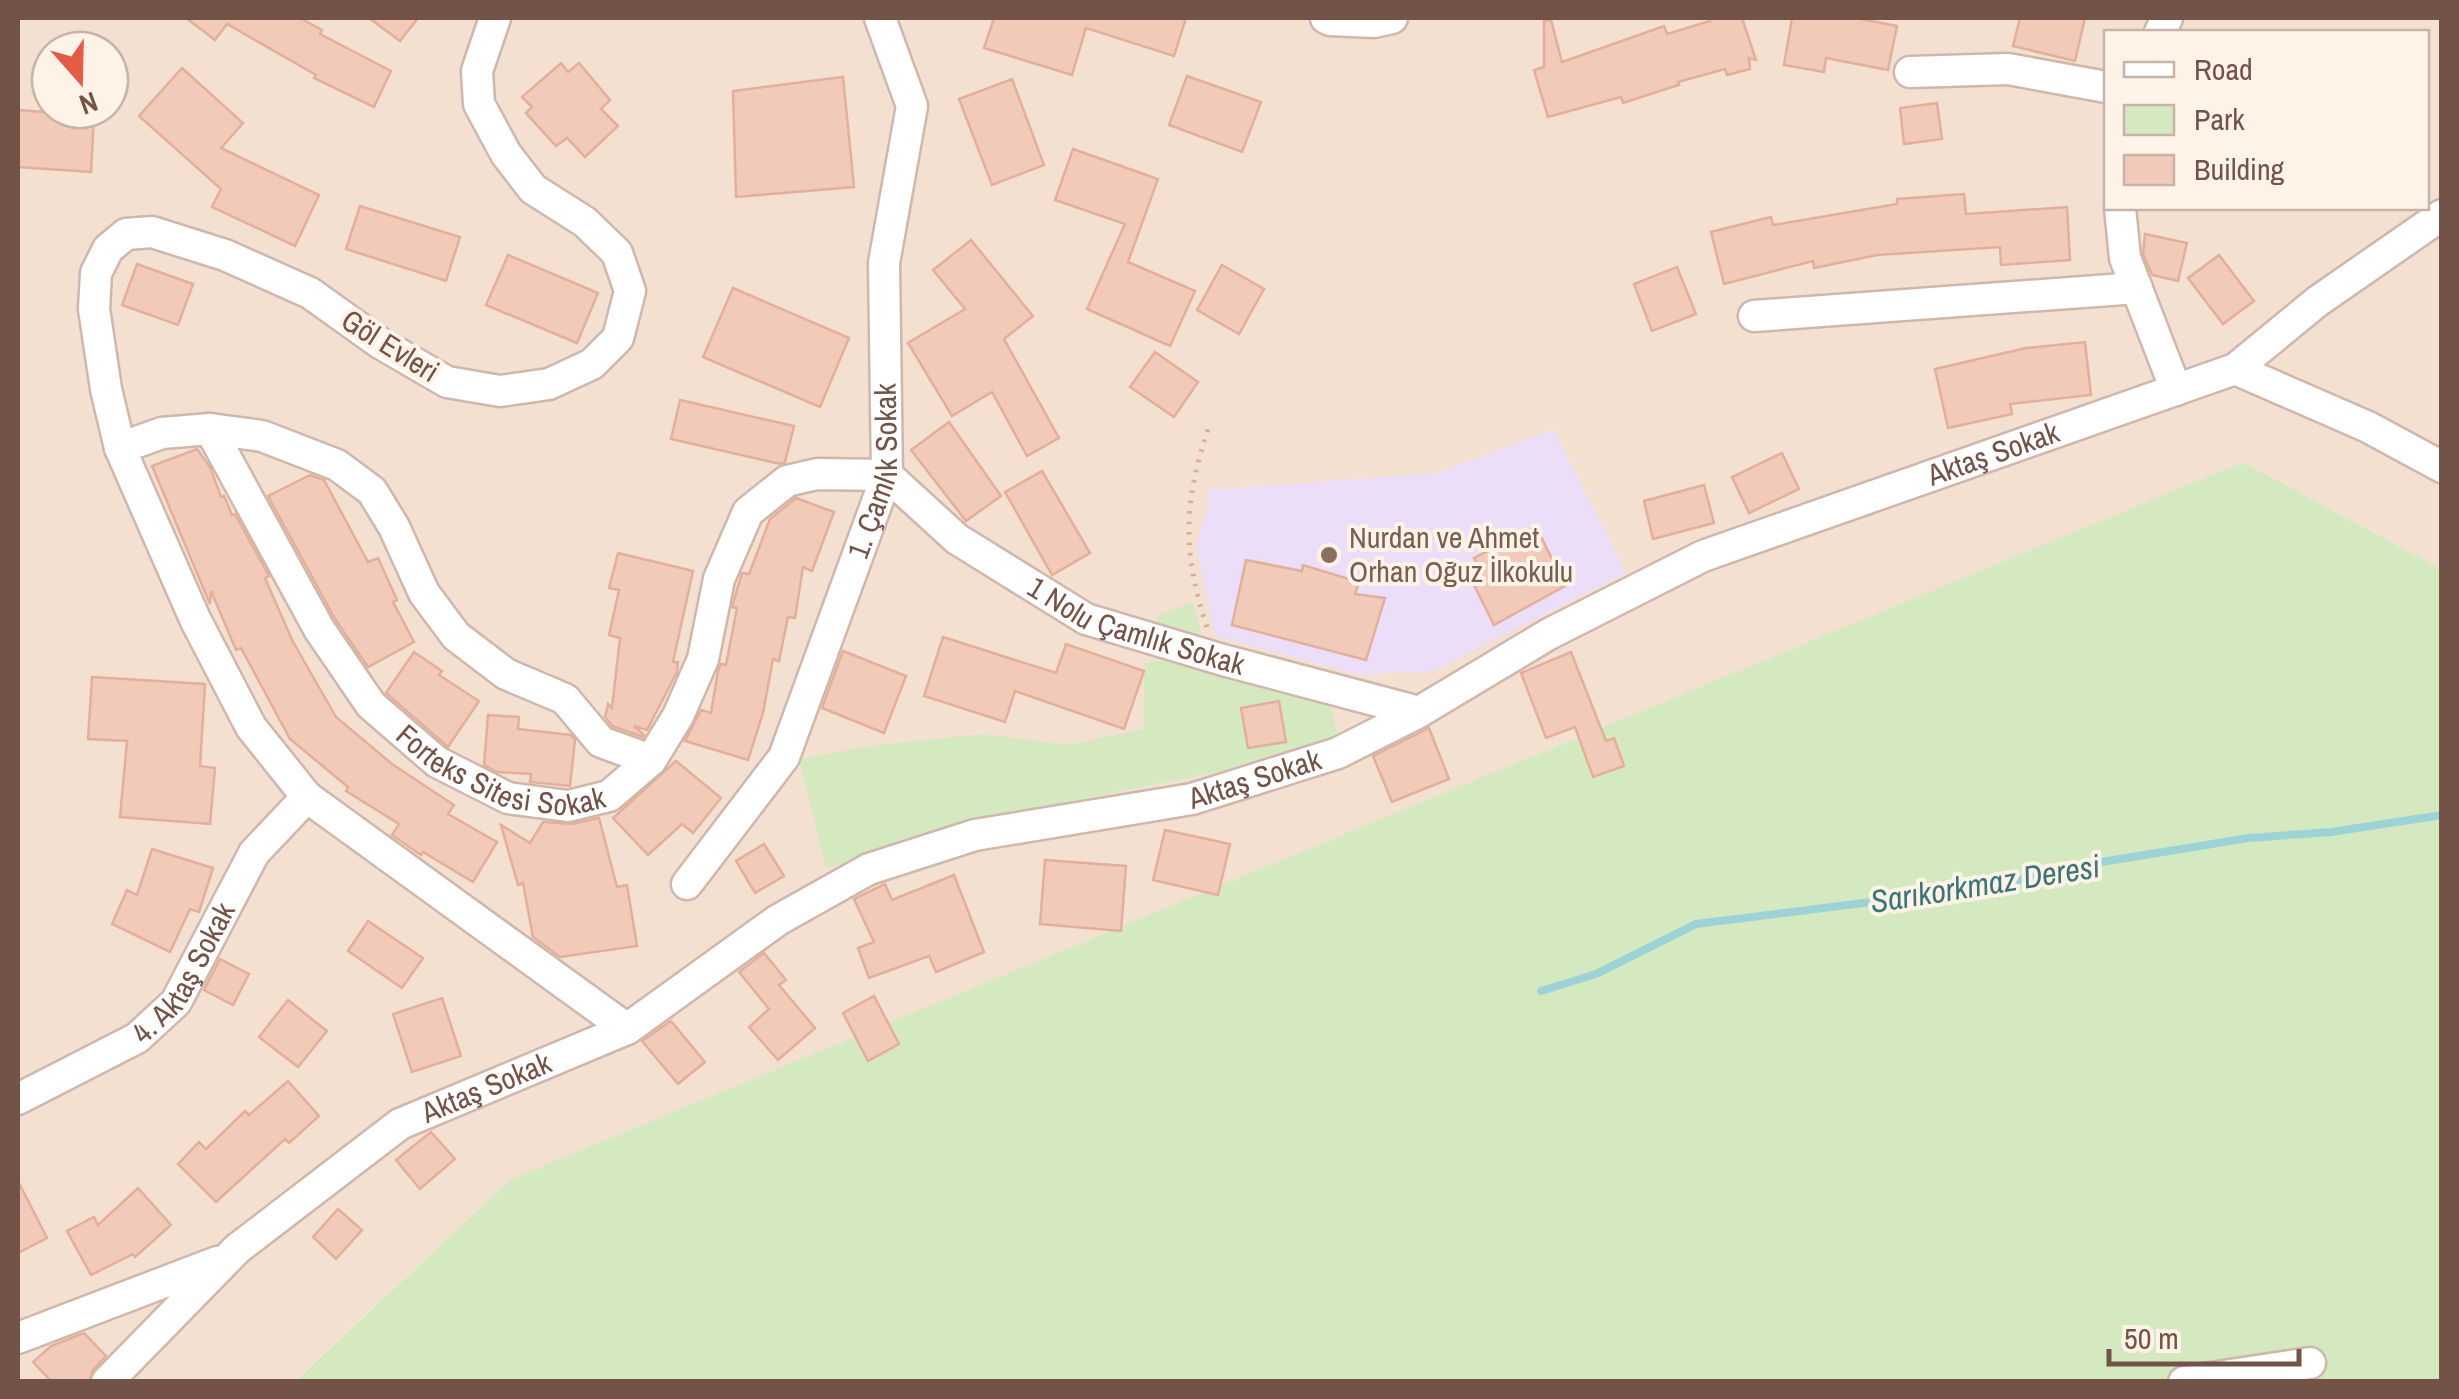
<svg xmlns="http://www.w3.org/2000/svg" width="2459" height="1399" viewBox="0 0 2459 1399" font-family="'Archivo Narrow',sans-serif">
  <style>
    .residential { fill: #f3e0d0; fill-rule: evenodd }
    .education { fill: #ecdef8 }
    .green { fill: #d5e9c0 }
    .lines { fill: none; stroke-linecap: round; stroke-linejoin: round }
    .stream { stroke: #9dd3d7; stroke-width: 8 }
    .building { fill: #f1cab9; stroke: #e4af9a; stroke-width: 2.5 }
    .minor-casing { stroke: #cfb7ab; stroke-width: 35 }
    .path { stroke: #d6ad9d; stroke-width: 5; stroke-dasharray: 2.5 8; stroke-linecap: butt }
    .minor { stroke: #fff; stroke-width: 30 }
    .education-dot { fill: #8d6e63; stroke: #fff3e7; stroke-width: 4 }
    .labels { text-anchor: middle; stroke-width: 8; stroke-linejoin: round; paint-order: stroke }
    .street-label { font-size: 30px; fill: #735348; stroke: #fff3e7 }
    .education-label { font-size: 30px; fill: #785e54; stroke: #fff3e7; text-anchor: start }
    .water-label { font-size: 32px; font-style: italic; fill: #3c7578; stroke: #fff3e7 }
  </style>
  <rect width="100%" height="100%" fill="#fcefe1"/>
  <!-- residential -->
  <path class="residential" d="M18,18H2441V569L2243,462L511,1179L294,1381H18ZM2106,32H2426V208H2106ZM50,50H110V110H50Z"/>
  <!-- education -->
  <path class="education" d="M1553,429L1626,573L1433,671L1357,674L1215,636L1196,546L1210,502L1207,490L1439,473Z"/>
  <!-- green -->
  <g class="green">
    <path d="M2243,462L2441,569V1381L294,1382L511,1179Z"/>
    <path d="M1193,602L1201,634L1155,622L1158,615Z"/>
    <path d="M1174,659L1330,701L1338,737L1217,772L1017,812L826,868L799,759L877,745L983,734L1069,745L1144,729V663Z"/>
  </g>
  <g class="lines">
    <!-- stream -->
    <path class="stream" d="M1541,991L1596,974L1696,924L1982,888L2095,863L2249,838L2331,832L2442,815"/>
  </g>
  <!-- building -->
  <g class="building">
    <path d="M186,18H300L322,30L320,34L391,71L374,107L314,78L316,75L227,24L215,40Z"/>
    <path d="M369,18H418L400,41Z"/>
    <path d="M994,18H1186L1174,56L1086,28L1072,75L984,48Z"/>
    <path d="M1710,18H1742L1756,60L1749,58L1750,69L1727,75L1725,69L1678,82L1679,85L1623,103L1621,97L1548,117L1534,70L1544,67V20H1551L1562,62L1664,26L1667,34L1710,21Z"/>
    <path d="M1792,18H1856L1897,26L1888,70L1826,58L1824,72L1784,65Z"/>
    <path d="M2020,18H2085L2075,61L2013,46Z"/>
    <path d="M561,63L568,72L579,63L610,100L601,109L618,126L585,157L567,138L556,146L526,113L532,107L522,97Z"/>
    <path d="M182,68L243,123L221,148L319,195L295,246L212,207L221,189L139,116Z"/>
    <path d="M1187,76L1261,102L1242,152L1169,125Z"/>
    <path d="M843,77L854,187L736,197L733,91Z"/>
    <path d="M1012,79L1044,165L992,185L959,99Z"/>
    <path d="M1937,103L1942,139L1904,144L1900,108Z"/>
    <path d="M18,110L94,116L91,172L18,167Z"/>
    <path d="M1073,149L1158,179L1128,262L1195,291L1170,346L1087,309L1125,224L1055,200Z"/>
    <path d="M1964,194L1966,214L2067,207L2070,260L2001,265L2000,247L1877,255L1814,268L1813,261L1724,284L1711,232L1771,217L1773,225L1897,204V199Z"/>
    <path d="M360,206L460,237L446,281L346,249Z"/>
    <path d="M2145,234L2187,243L2178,281L2152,275L2143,254Z"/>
    <path d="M971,240L1033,316L1004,339L1059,438L1027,456L992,392L952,416L908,343L965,309L933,270Z"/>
    <path d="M508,255L598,293L577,343L486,305Z"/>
    <path d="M2219,255L2254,301L2223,324L2188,278Z"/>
    <path d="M137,264L193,284L178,325L122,305Z"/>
    <path d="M1222,265L1264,289L1239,334L1197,310Z"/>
    <path d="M1677,267L1696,314L1652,331L1634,284Z"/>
    <path d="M733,288L849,338L820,407L703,357Z"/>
    <path d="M2085,342L2091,395L2010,404L2012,414L1948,428L1935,369L2026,348Z"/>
    <path d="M1155,352L1198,382L1174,417L1130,387Z"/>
    <path d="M680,400L794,426L785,462L780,464L671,439Z"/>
    <path d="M949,422L1001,496L966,521L911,450Z"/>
    <path d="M197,449L210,467L221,497L224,496L232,515L235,514L269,576L265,578L292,640L336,717L392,764L454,805L448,814L497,842L473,882L423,852L421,855L392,835L399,824L346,791L348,787L290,739L241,648L236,650L211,591L210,604L152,466Z"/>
    <path d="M1782,453L1799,489L1749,513L1732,477Z"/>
    <path d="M1042,471L1090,553L1052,575L1005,492Z"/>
    <path d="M310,475L324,480L368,562L378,558L397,600L393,602L414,642L368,667L335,619L268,496Z"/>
    <path d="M1704,485L1714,523L1653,539L1644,501Z"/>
    <path d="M796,498L834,512L812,571L803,567L795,618L788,617L779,661L773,659L763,713L748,760L685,741L701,710L711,713L718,671L721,664L726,665L737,608L732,607L742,573L749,574L770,519Z"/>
    <path d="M1536,526L1565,586L1494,625L1471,579L1482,573L1474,558Z"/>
    <path d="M618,553L693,571L673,662H678L677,672L647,730L634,726L644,735L643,737L612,726L605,717L608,704L612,708L620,638L609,635L619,590L609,588Z"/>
    <path d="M1246,560L1302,571L1303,565L1359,582L1355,594L1385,598L1366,660L1232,625Z"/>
    <path d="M943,637L1056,673L1066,644L1144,671L1124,729L1015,691L1005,722L924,696Z"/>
    <path d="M843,651L906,676L884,733L822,708Z"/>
    <path d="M414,652L442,671L439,675L479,701L448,747L386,693Z"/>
    <path d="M1571,652L1606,741L1614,738L1624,766L1593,777L1575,727L1546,738L1521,673Z"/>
    <path d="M92,677L205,684L200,766L215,768L210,824L120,817L127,741L88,739Z"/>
    <path d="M1279,701L1286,742L1248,748L1241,708Z"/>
    <path d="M488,715L519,717L518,729L571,735L575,740L570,786L530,782L531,774L497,772L484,765Z"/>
    <path d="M1429,728L1449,779L1392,802L1373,756Z"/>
    <path d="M676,761L721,798L693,833L682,824L648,855L613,818Z"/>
    <path d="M599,818L617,887L627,885L637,946L560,957L533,937L523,883L518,885L501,825L530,843L543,822L572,824Z"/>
    <path d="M1165,830L1230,844L1218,895L1153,880Z"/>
    <path d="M764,844L784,876L755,893L736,861Z"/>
    <path d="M152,849L213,868L199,912L190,909L170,952L112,924L127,890L137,895Z"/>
    <path d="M1045,860L1126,866L1121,931L1040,924Z"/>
    <path d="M954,875L984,952L936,972L929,956L869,978L858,948L874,942L854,899L885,884L892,900Z"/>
    <path d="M368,921L423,958L402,988L348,951Z"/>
    <path d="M764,953L786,980L779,985L815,1028L778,1060L749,1027L769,1009L739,972Z"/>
    <path d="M220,959L249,974L233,1005L204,990Z"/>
    <path d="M874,996L899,1044L868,1061L843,1013Z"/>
    <path d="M442,998L461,1056L412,1072L393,1014Z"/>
    <path d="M288,1000L327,1031L298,1067L259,1037Z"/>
    <path d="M671,1021L705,1062L678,1084L642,1041Z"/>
    <path d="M288,1081L319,1116L289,1143L285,1139L216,1202L178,1164L199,1142L206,1149L245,1111L249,1115Z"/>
    <path d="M431,1132L455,1159L420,1189L396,1160Z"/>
    <path d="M18,1181L47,1238L18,1253Z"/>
    <path d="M138,1188L171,1225L135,1257L133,1254L91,1275L67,1231L94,1217L98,1225Z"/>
    <path d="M338,1209L362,1230L336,1259L313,1237Z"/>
    <path d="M84,1333L106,1356L93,1370L89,1382H52L33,1362L51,1346Z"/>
  </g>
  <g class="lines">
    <!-- minor casing -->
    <g class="minor-casing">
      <g id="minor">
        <path d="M495,18L477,71L479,104L506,154L533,189L585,222L617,253L630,291L618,338L592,364L549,384L500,391L447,382L380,343L310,293L225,255L152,232L126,234L108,249L96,273L94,309L106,389L120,448L195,619L251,727L307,797L627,1029"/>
        <path d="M1326,18L1330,20L1374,22L1392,18"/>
        <path d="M2160,32L2167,18"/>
        <path d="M1910,72L2008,69L2106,87"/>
        <path d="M2120,208L2125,258L2176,390"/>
        <path d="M1754,316L2137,288"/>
        <path d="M2235,369L2368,427L2442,467"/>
        <path id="s1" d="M210,429L319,629L371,705L437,762L508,798L568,806L609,796L651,760L678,716L703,659L719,579L748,512L787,481L817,474L887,475L957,539L1086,619L1223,660L1419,712"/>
        <path d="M120,448L162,433L210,429L262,436L337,465L372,491L394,527L424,593L456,636L506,674L565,699L601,742L651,760"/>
        <path id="s2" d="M687,884L784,757L887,475L884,263L912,106L880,18"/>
        <path id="s3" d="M18,1099L137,1038L176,1002L254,853L307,797"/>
        <path d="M18,1338L217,1262"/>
        <path id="s4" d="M107,1382L237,1249L400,1124L627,1029L778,920L869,869L975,835L1192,799L1338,753L1419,712L1549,634L1703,556L2235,369L2318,301L2442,215"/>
        <path d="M2184,1382L2310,1363"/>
      </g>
    </g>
    <!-- path -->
    <path class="path" d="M1207,627C1181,549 1184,501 1210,423"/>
    <!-- minor -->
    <use href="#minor" class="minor"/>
  </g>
  <!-- markers -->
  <circle class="education-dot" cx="1329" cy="555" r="10"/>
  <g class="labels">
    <!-- street labels -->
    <g class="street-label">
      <text transform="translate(390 346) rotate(32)" y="10">Göl Evleri</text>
      <text dy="10" stroke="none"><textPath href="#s4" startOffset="2135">Aktaş Sokak</textPath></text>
      <text dy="10" stroke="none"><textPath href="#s2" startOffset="462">1. Çamlık Sokak</textPath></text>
      <text dy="10" stroke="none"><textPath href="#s1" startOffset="1360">1 Nolu Çamlık Sokak</textPath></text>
      <text dy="10" stroke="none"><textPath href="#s1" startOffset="472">Forteks Sitesi Sokak</textPath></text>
      <text dy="10" stroke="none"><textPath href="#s4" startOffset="1325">Aktaş Sokak</textPath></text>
      <text dy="10" stroke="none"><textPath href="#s3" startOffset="215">4. Aktaş Sokak</textPath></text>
      <text dy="10" stroke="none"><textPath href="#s4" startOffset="485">Aktaş Sokak</textPath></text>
    </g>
    <!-- education labels -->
    <g class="education-label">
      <text x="1349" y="548">Nurdan ve Ahmet<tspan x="1349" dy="34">Orhan Oğuz İlkokulu</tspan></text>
    </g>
    <!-- water labels -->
    <g class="water-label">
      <text transform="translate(1985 884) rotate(-9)" y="11">Sarıkorkmaz Deresi</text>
    </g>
  </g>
  <!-- border -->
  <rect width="2459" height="1399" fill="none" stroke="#735348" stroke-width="40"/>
  <!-- legend -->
  <rect x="2104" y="30" width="325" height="180" fill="#fff3e7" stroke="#c7b3a7" stroke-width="2.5"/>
  <rect x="2124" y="62" width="50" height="15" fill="#ffffff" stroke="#c7b3a7" stroke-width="2.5"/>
  <text x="2194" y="80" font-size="30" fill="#735348">Road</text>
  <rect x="2124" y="105" width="50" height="30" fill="#d5e9c0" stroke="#c7b3a7" stroke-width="2.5"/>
  <text x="2194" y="130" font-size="30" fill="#735348">Park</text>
  <rect x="2124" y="155" width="50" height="30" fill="#f1cab9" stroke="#c7b3a7" stroke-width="2.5"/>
  <text x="2194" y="180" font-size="30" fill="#735348">Building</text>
  <!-- north arrow -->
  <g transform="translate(80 80) rotate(160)"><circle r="48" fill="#fff3e7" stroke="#c7b3a7" stroke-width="2.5"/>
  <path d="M0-8L18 38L0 25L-18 38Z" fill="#e65b46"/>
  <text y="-15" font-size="28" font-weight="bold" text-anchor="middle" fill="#735348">N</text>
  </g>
  <!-- scale -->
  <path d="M2109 1349v15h190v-15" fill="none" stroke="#735348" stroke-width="5"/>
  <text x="2124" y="1349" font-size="30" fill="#735348" stroke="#fff3e7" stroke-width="8" paint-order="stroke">50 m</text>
</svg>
